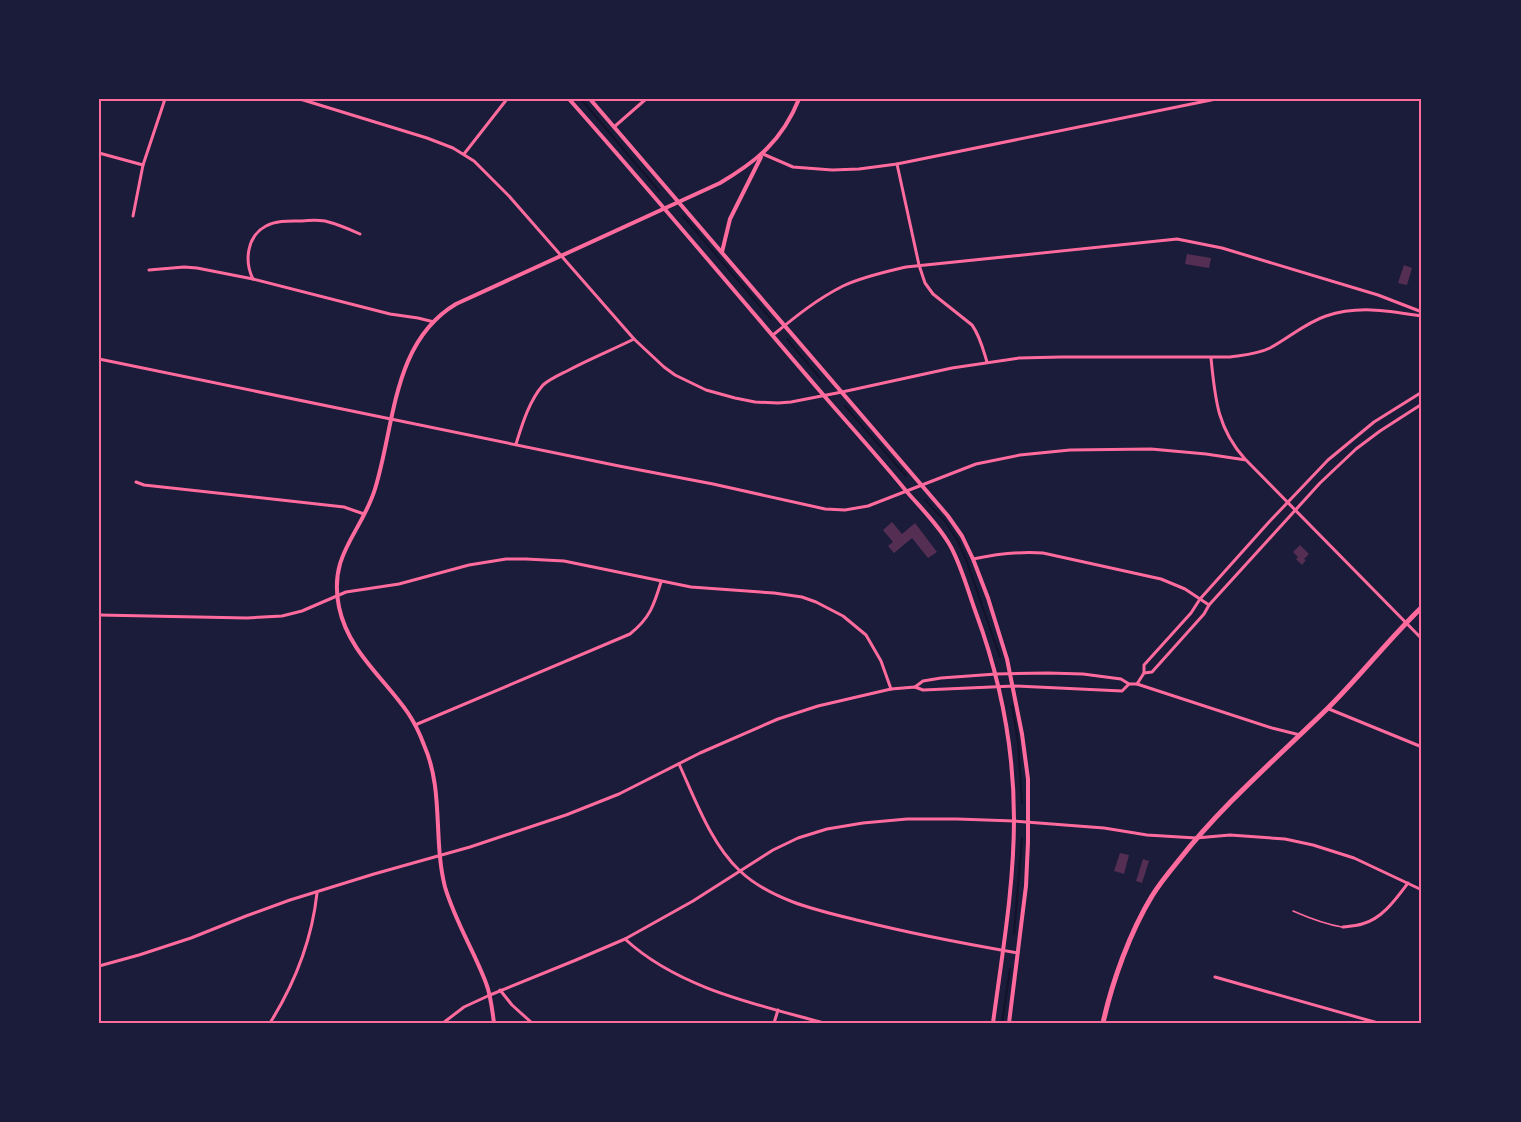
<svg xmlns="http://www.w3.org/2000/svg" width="1521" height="1122" viewBox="0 0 1521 1122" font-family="'Times New Roman',serif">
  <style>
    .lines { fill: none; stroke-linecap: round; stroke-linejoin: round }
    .stream { stroke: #12122b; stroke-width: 2 }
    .building { fill: #542f53 }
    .service { stroke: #ff6b9d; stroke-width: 1.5 }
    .minor { stroke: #ff6b9d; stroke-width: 3 }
    .tertiary { stroke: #ff6b9d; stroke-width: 4 }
    .primary { stroke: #ff6b9d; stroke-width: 5 }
    .neatline { fill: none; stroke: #ff6b9d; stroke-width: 2 }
  </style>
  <rect width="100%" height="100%" fill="#1b1b3a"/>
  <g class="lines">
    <!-- stream -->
    <g class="stream">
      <path d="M581,99L659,191"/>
      <path d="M683,216L771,319"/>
      <path d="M787,339L821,379"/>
      <path d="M845,406L906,476"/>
      <path d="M925,500L945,521L958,541L966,559L1000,657"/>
      <path d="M1012,706L1018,742L1022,803"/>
      <path d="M1014,934L1022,838"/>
      <path d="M1002,1023L1010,969"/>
    </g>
  </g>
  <!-- building -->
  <g class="building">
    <path d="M1187,254L1211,258L1209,268L1185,264Z"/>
    <path d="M1404,265L1412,268L1407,285L1398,283Z"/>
    <path d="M892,522L902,534L915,523L937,552L928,558L912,538L894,553L888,546L893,542L883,530Z"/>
    <path d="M1300,545L1309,554L1304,559L1306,560L1302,565L1296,559L1298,557L1293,552Z"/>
    <path d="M1120,853L1129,855L1124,874L1114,871Z"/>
    <path d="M1143,859L1149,861L1142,883L1136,881Z"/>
  </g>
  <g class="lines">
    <!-- service -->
    <path class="service" d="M1293,911C1309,918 1324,924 1342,927"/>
    <!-- minor -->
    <g class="minor">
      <path d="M300,99L427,138L453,148L474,161L509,196L634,339L664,367L675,375L706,390L735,398L755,402L778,403L791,402L842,392L952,368L1019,358L1061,357H1230C1243,355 1258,354 1270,348C1289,338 1305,323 1326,316C1358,305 1390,311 1422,316"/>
      <path d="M1421,99H1422"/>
      <path d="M614,127L646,99"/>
      <path d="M99,153L143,165"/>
      <path d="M464,154L507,99"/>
      <path d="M763,154L793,167L832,170L859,169L897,164L1216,99"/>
      <path d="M897,164L919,265L925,283L933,294L972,325C980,336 983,349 987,362"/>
      <path d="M133,216L143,165L165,99"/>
      <path d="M149,270L184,267L197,268L253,279L390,314L418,318L434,322"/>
      <path d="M253,279C244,261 247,236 266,226C277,220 290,221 302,221C310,220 318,220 325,221C337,224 349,229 360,234"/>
      <path d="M773,335C795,317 817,299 843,286C862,277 885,272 906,267L1177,239L1222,248L1378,295L1422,312"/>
      <path d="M1211,358C1215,398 1217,428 1245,459"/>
      <path d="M99,359L619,466L713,484L825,509L845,510L868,506L976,464L1020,455L1070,450L1151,449L1206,454L1246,460L1422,639"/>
      <path d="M516,444C522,425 529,401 543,385C550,379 559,375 567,371C589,359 612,350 634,339"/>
      <path d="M136,482L144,485L344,507L364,514"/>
      <path d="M973,559C997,554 1018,551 1043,553L1161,579L1185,589L1209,605"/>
      <path d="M99,615L247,618L282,616L302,611L346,592L399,584L469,565L506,559H526L564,561L691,587L774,593L802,597L816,602L843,616L866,635L881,661L891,689"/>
      <path d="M1144,673L1152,672L1204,614L1209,605L1320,483L1356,449L1380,431L1422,404"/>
      <path d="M1137,684L1144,673V665L1191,613L1200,599L1269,522L1328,460L1374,422L1422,392"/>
      <path d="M915,687L923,681L941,678L996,674L1048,673L1083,674L1121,679L1129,684H1137L1272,728L1300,735"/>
      <path d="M1329,709L1422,747"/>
      <path d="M415,725L630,634C650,618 654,605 661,582"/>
      <path d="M679,764C695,799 711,844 740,871C772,901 820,911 861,921C913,934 966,944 1018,953"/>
      <path d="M1343,927C1349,926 1356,926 1362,924C1382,919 1396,899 1408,883"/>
      <path d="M625,939C678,988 755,1004 824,1023"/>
      <path d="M99,966L139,955L191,938L246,916L290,900L374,874L470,847L566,815L619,794L700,753L778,719L818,706L891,689L915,687L923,690L1014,686L1122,691L1129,684"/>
      <path d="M1215,977L1378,1023"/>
      <path d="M500,990L512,1005L532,1023"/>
      <path d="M270,1023C295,983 312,939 317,893"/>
      <path d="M443,1023L464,1007L490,995L576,960L625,939L693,901L773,850L798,838L827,829L863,823L907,819H957L1014,821L1104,828L1147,835L1196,838L1230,835L1285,839L1313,845L1354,858L1422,890"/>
      <path d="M774,1023L778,1010"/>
    </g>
    <!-- tertiary -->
    <g class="tertiary">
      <path d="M569,99C656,197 740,298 826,398C853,429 881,460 907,492C922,509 940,527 951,547C962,568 968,591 976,613C1000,678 1014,749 1014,819C1014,887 1002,955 993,1023"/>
      <path d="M590,99L948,516L962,536L973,559L988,598L1007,659L1022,734L1028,779V842L1026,886L1009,1023"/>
      <path d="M722,252L730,219L761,157"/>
      <path d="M494,1023C492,1009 491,996 486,983C474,951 455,921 445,887C433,840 444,790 424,745C420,734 414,722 408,713C384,678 348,651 339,607C328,554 361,534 375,489C395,425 392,342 456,304L720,183C757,161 782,141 799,99"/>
    </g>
    <!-- primary -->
    <path class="primary" d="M1103,1023C1112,982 1130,932 1152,896C1160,883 1170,871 1179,860C1223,804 1278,757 1329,707C1361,675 1389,639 1422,607"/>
  </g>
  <!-- border -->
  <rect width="1521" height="1122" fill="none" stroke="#1b1b3a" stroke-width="201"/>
  <rect x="100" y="100" width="1320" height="922" class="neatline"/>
</svg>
